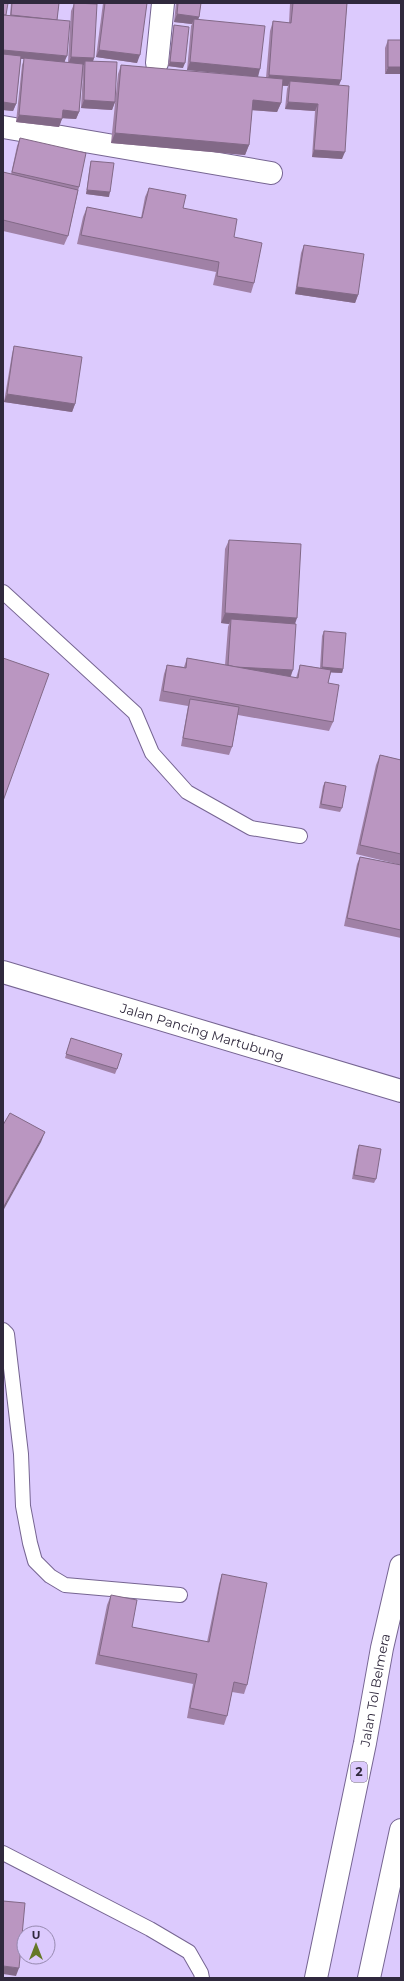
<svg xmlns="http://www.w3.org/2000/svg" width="404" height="1981" viewBox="0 0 404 1981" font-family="Montserrat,sans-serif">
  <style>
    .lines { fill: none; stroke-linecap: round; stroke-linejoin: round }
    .lane-casing { stroke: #766592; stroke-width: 16 }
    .street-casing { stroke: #766592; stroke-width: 24 }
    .highway-casing { stroke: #766592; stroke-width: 24 }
    .lane { stroke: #fff; stroke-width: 14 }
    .street { stroke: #fff; stroke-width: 22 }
    .highway { stroke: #fff; stroke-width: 22 }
    .wall { fill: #a081a6 }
    .shaded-wall { fill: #826987 }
    .building { fill: #ba96c1; stroke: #826987 }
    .labels { text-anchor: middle; stroke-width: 4; stroke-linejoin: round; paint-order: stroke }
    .shield { fill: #dccafd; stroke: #645977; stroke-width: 1 }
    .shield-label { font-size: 12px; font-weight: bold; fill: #30293d }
    .street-label { font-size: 13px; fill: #30293d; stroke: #dccafd }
  </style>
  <rect width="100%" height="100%" fill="#dccafd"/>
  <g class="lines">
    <!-- lane casing -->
    <g class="lane-casing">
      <g id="lane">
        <path d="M3,592L135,713L152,753L187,792L251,828L300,836"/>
        <path d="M3,1330L7,1334L21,1454L23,1506L30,1543L35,1561L50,1576L65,1585L180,1595"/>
        <path d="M3,1853L150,1929L189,1952L201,1973L202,1978"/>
      </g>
    </g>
    <!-- street casing -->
    <g class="street-casing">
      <g id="street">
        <path d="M157,63L163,3"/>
        <path d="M3,127L271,173"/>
        <path id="s1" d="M3,972L401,1091"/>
      </g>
    </g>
    <!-- highway casing -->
    <g class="highway-casing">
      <g id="highway">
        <path id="s2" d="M316,1978L365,1743L382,1648L401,1566"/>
        <path d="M369,1978L401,1830"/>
      </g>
    </g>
    <!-- lane -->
    <use href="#lane" class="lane"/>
    <!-- street -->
    <use href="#street" class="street"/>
    <!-- highway -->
    <use href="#highway" class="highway"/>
  </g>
  <!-- wall -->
  <g class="wall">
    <path d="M3,3L6,15H10L11,3H59L57,20L65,62H68L71,11L74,4L77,3L94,58L93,62L115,102L112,110L81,108L83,72L79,112L76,119L62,118L59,127L16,122L22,65L24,59H21L16,104L13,111L3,110Z"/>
    <path d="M103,3H147L137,63L96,57Z"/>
    <path d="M176,3H201L199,17L198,19L258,77L187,70L191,26L192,24L174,22Z"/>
    <path d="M290,3H347L341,80L339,85L342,159L312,157L315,111L285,109L287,89L288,86H282L281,103L277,112L252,110L249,145L245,155L111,143L118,74L121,65L266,78L270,31L273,21L289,23Z"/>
    <path d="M174,25L183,68L168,66L173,30Z"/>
    <path d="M388,40H401L385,74V48Z"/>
    <path d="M20,138L79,187L68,236L64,245L3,231V172L11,174L17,146Z"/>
    <path d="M91,161L109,197L86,194L90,165Z"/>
    <path d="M149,188L234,237L254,283L251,293L213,285L216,272L77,244L83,217L87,207L141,218L145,197Z"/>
    <path d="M304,245L358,295L355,303L295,294L301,253Z"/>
    <path d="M14,346L75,404L72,412L4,402L12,354Z"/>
    <path d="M229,540L295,624L291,677L296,678L300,665L320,668L322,636L324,631L343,669L342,673L331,672L328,683L333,722L329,731L238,715L232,747L229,755L181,746L188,706L159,701L164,674L167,665L184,667L187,658L225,665L228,627L229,624L221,623L225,549Z"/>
    <path d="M380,755L401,760V865L356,854L376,765Z"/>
    <path d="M325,782L342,808L340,812L319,808L323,786Z"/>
    <path d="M360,857L401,865V938L344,926L357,864Z"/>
    <path d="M71,1038L117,1069L115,1074L65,1058Z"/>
    <path d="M359,1145L376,1179L374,1183L352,1179L357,1150Z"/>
    <path d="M222,1574L247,1685L244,1694L232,1692L227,1716L224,1725L187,1718L193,1684L95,1664L107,1605L111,1595L132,1627L207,1642L219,1584Z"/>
  </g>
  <!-- shaded-wall -->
  <g class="shaded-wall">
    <path d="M177,14L199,17L197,24L194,19L192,24L174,22Z"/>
    <path d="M3,50L67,56L64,63L24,58V59L3,57Z"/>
    <path d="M99,50L140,55L137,63L96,57Z"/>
    <path d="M71,57L94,58L91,66L85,61L84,65L68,64Z"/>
    <path d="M170,62L185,63L183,68L168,66Z"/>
    <path d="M190,62L260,69L258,77L187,70Z"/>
    <path d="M388,67H401V74H385Z"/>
    <path d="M269,75L341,80L337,90L290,81L288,86L266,84Z"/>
    <path d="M84,100L115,102L112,110L81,108Z"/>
    <path d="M253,100L281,103L277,112L250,110Z"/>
    <path d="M3,102L16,104L13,111L3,110Z"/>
    <path d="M288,102L318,104L315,111L285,109Z"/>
    <path d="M63,110L79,112L76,119L60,118Z"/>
    <path d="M19,115L62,119L59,127L16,122Z"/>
    <path d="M115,133L249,145L245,155L111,143Z"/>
    <path d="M314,150L345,152L342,159L312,157Z"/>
    <path d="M87,190L110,192L109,197L86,194Z"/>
    <path d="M297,287L358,295L355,303L295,294Z"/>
    <path d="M7,394L75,404L72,412L4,402Z"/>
    <path d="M225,613L297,618L294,627L231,619L229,624L221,623Z"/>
    <path d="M227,666L293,670L290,678Z"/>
    <path d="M322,667L343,669L342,673L320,672Z"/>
    <path d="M45,1132L41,1142L3,1211V1208Z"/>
    <path d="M3,1966L19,1968L16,1976L3,1974Z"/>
  </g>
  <!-- building -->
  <g class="building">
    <path d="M3,3H8L6,15H3Z"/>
    <path d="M12,3H59L57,20L11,15Z"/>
    <path d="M74,3L97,4L94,58L71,57Z"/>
    <path d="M105,3H147L140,55L99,50Z"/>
    <path d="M178,3H201L199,17L177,14Z"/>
    <path d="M293,3H347L341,80L269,75L273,21L291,23Z"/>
    <path d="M3,15L70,21L67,56L3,50Z"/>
    <path d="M194,19L265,26L260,69L190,62Z"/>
    <path d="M174,25L189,27L185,63L170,62Z"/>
    <rect x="388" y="40" width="13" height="27"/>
    <path d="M3,54L21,56L16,104L3,102Z"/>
    <path d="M24,58L83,64L79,112L63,110L62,119L19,115Z"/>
    <path d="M85,61L117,62L115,102L84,100Z"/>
    <path d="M121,65L283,79L281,103L253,100L249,145L115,133Z"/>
    <path d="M290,81L349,86L345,152L314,150L318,104L288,102Z"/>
    <path d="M20,138L86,153L79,187L12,172Z"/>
    <path d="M91,161L114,163L110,192L87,190Z"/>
    <path d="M3,172L78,190L68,236L3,220Z"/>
    <path d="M149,188L186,195L183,208L237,219L234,237L262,243L254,283L217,276L219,262L81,235L87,207L142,218Z"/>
    <path d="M304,245L364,254L358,295L297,287Z"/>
    <path d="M14,346L82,357L75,404L7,394Z"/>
    <path d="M229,540L301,544L297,618L225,613Z"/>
    <path d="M231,619L296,624L293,670L235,667L228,665Z"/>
    <path d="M324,631L346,633L343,669L322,667Z"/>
    <path d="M3,658L49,674L3,801Z"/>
    <path d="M187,658L298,678L300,665L331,670L328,683L339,685L333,722L163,691L167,665L186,668Z"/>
    <path d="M190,699L239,707L232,747L183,738Z"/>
    <path d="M380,755L401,760V854L360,845Z"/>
    <path d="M325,782L346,786L342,808L321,804Z"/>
    <path d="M360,857L401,865V930L347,918Z"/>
    <path d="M71,1038L122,1054L117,1069L66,1054Z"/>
    <path d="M10,1113L45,1132L3,1208V1125Z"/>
    <path d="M359,1145L381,1149L376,1179L354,1175Z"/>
    <path d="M222,1574L267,1583L247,1685L234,1682L227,1716L190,1708L197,1674L99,1655L111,1595L137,1600L132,1627L209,1642Z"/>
    <path d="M3,1901L25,1903L19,1968L3,1966Z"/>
  </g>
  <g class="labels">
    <!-- shield labels -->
    <rect class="shield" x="351" y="1762" width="16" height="20" rx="3"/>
    <g class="shield-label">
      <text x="359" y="1776">2</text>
    </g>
    <!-- street labels -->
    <g class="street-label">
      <text dy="5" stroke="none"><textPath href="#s1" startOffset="208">Jalan Pancing Martubung</textPath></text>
      <text dy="5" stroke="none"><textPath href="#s2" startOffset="294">Jalan Tol Belmera</textPath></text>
    </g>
  </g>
  <!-- border -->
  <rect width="404" height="1981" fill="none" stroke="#30293d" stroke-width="8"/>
  <!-- north arrow -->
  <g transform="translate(36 1945)"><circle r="19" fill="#dccafd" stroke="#978ab0"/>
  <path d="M0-3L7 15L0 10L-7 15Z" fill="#657827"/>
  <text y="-6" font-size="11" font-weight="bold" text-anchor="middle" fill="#30293d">U</text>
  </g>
</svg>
